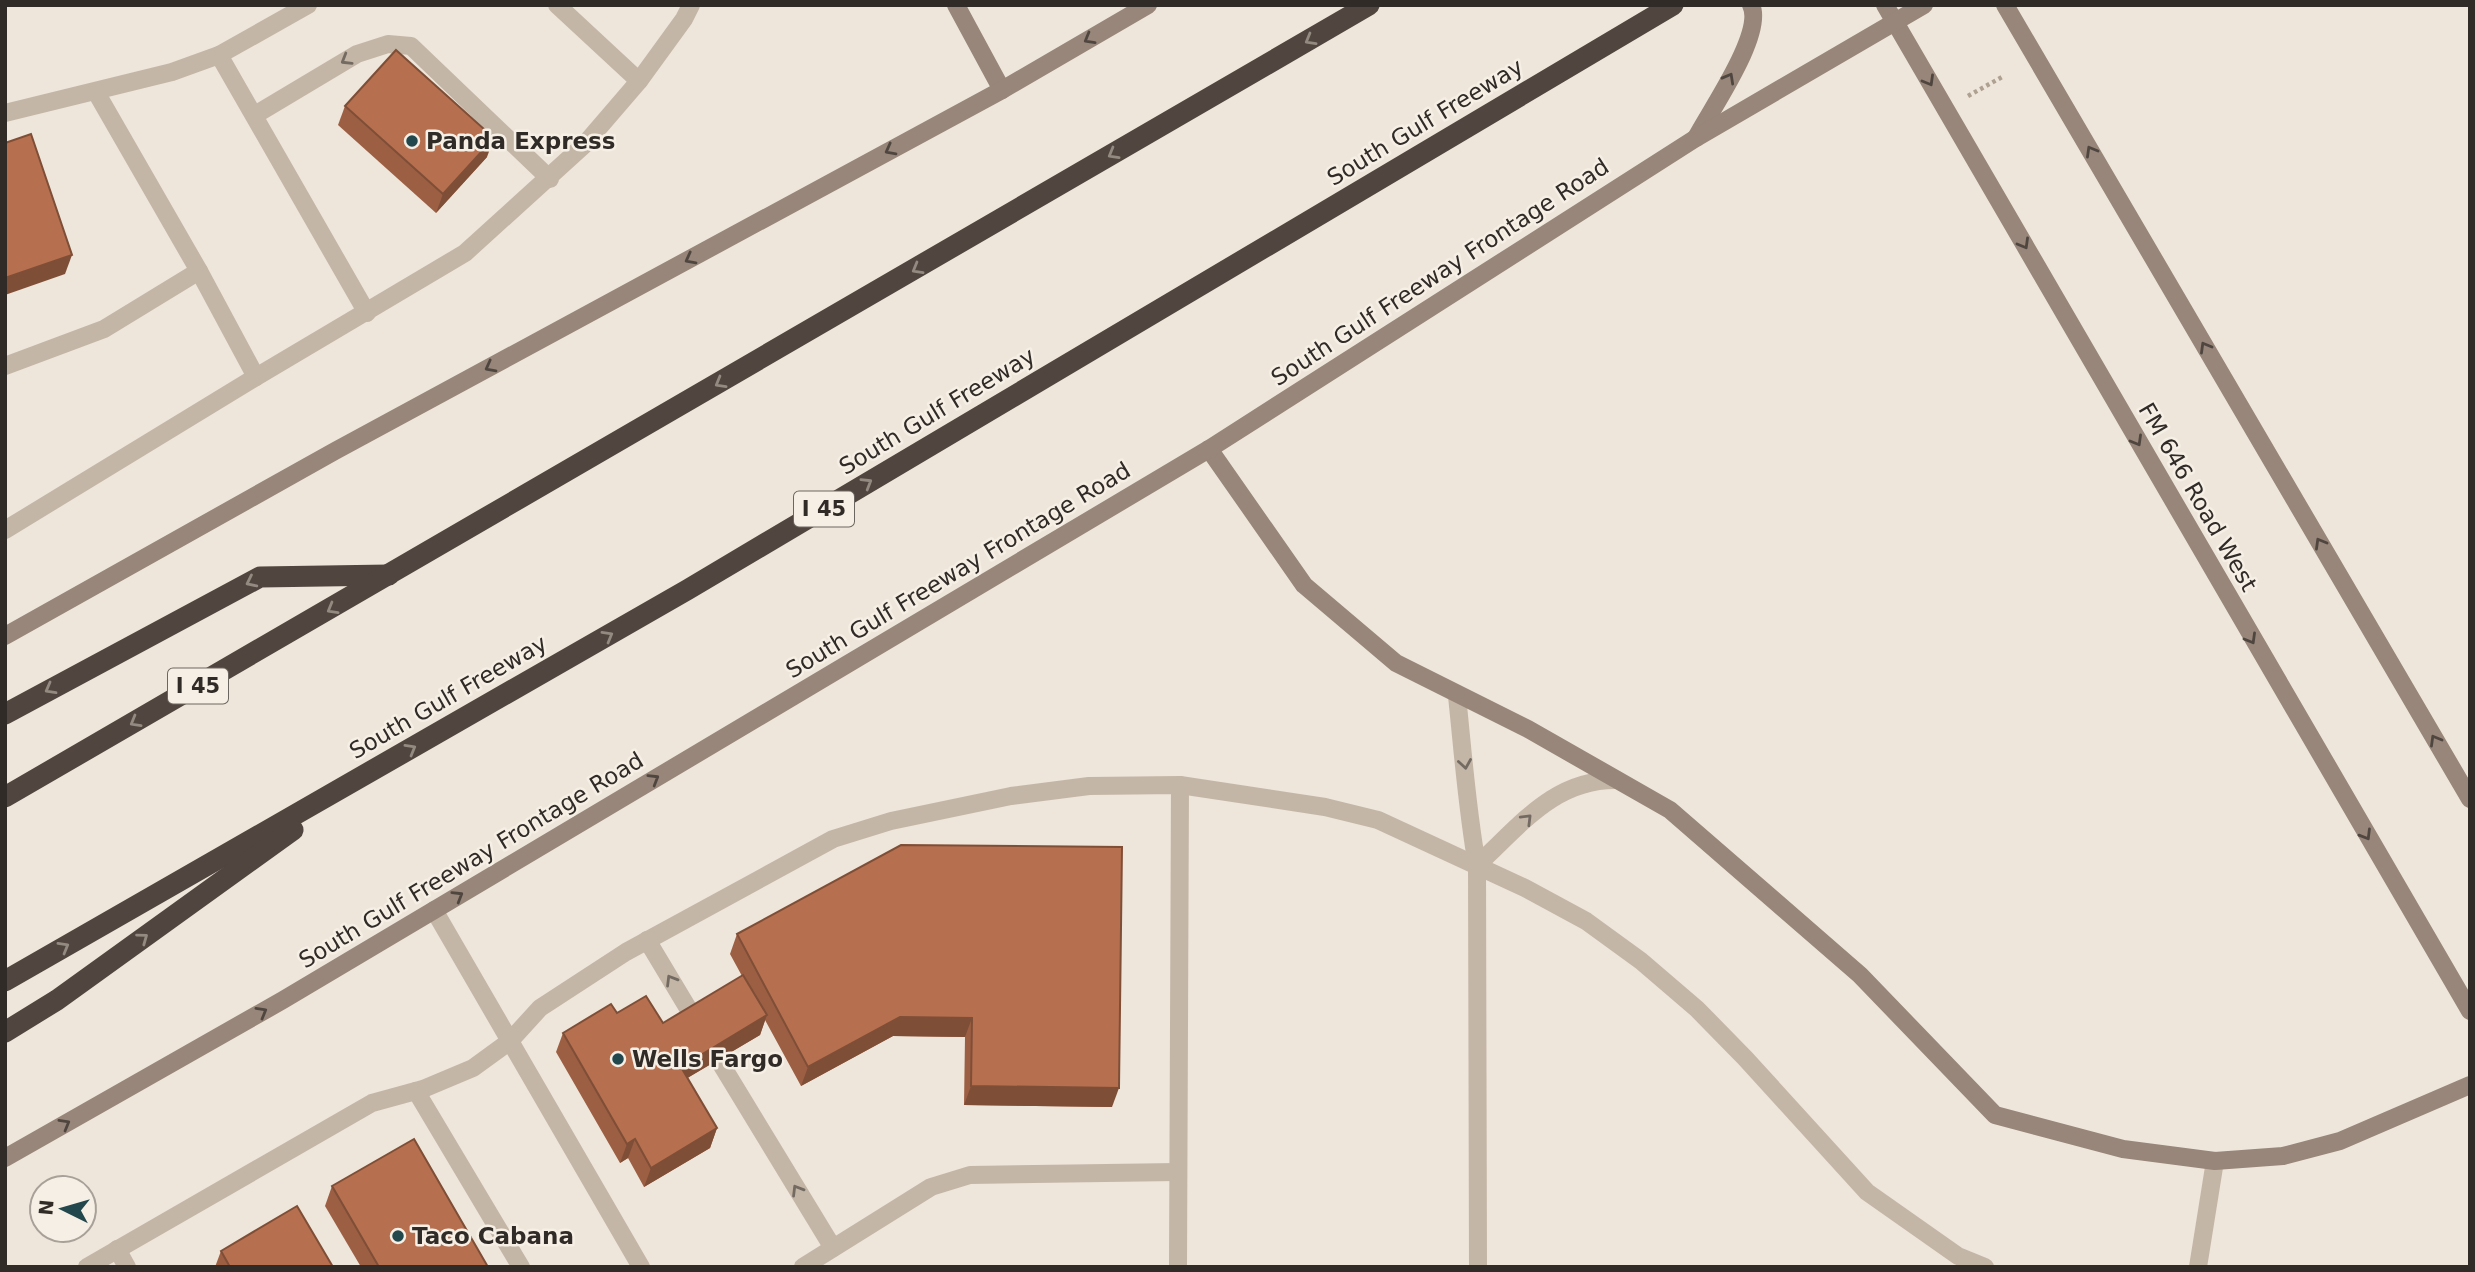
<svg xmlns="http://www.w3.org/2000/svg" width="2475" height="1272" viewBox="0 0 2475 1272" font-family="'DejaVu Sans',sans-serif">
  <style>
    .lines { fill: none; stroke-linecap: round; stroke-linejoin: round }
    .path { stroke: #afa192; stroke-width: 4.5; stroke-dasharray: 3.5 3.5; stroke-linecap: butt }
    .service { stroke: #c4b6a7; stroke-width: 18 }
    .secondary { stroke: #978679; stroke-width: 18 }
    .motorway { stroke: #51463f; stroke-width: 21 }
    .wall { fill: #9d5f44 }
    .shaded-wall { fill: #7f4e37 }
    .building { fill: #b66f4f; stroke: #7f4e37; stroke-width: 2 }
    .oneway { stroke: #504640 }
    .oneway2 { stroke: #938a81 }
    .oneway3 { stroke: #736a61 }
    .poi-dot { fill: #22474d; stroke: #f6efe5; stroke-width: 2.5 }
    .labels { text-anchor: middle; stroke-width: 5; stroke-linejoin: round; paint-order: stroke }
    .shield { fill: #f6efe5; stroke: #6c6660; stroke-width: 2 }
    .shield-label { font-size: 21px; font-weight: bold; fill: #312b27 }
    .street-label { font-size: 23px; fill: #312b27; stroke: #f6efe5 }
    .poi-label { font-size: 23px; font-weight: bold; fill: #312b27; stroke: #f6efe5; text-anchor: start }
  </style>
  <rect width="100%" height="100%" fill="#eee6da"/>
  <g class="lines">
    <!-- path -->
    <path class="path" d="M1968,96L2002,77"/>
    <!-- service -->
    <g class="service">
      <path d="M557,5L639,81"/>
      <path d="M219,55L367,313"/>
      <path d="M5,113L172,72L219,55L308,5"/>
      <path d="M255,115L357,54L388,44L411,46L550,179"/>
      <path d="M5,366L104,329L199,271"/>
      <path d="M256,377L465,253L584,145L639,81L684,19L691,5"/>
      <path d="M5,530L256,377L199,271L96,92"/>
      <path d="M1457,696C1463,753 1467,809 1477,865L1478,1267"/>
      <path d="M1477,865C1520,826 1554,779 1617,780"/>
      <path d="M434,910L641,1267"/>
      <path d="M647,940L695,1020"/>
      <path d="M718,1059L833,1248"/>
      <path d="M416,1091L521,1267"/>
      <path d="M117,1249L127,1267"/>
      <path d="M87,1267L372,1103L423,1089L473,1068L510,1041L540,1008L626,952L833,839L891,821L1011,796L1089,786L1180,785L1325,807L1378,820L1525,888L1586,921L1641,961L1697,1009L1745,1058L1867,1192L1958,1256L1985,1267"/>
      <path d="M803,1267L931,1187L970,1175L1178,1172"/>
      <path d="M1178,1267L1180,785"/>
      <path d="M2198,1267L2215,1161"/>
    </g>
    <!-- secondary -->
    <g class="secondary">
      <path d="M956,5L1002,90"/>
      <path d="M1885,5L2470,1011"/>
      <path d="M2005,5L2470,799"/>
      <path d="M1696,138C1710,111 1765,33 1751,5"/>
      <path d="M1209,449L1304,585L1396,663L1528,729L1670,810L1860,975L1995,1115L2123,1149L2215,1161L2283,1156L2340,1141L2470,1085"/>
      <path d="M5,636L335,451L1002,90L1148,5"/>
      <path d="M5,1158L283,1000L1209,449L1696,138L1924,5"/>
    </g>
    <!-- motorway -->
    <g class="motorway">
      <path d="M5,714L260,577L389,575"/>
      <path d="M5,797L1369,5"/>
      <path d="M5,981L687,590L1673,5"/>
      <path d="M5,1032L57,1000L293,830"/>
    </g>
  </g>
  <!-- wall -->
  <g class="wall">
    <path d="M345,106L487,157L436,213L338,125Z"/>
    <path d="M901,845L1112,1107L964,1105L965,1037L893,1036L801,1086L765,1020L760,1035L687,1078L717,1128L710,1148L644,1187L628,1158L620,1163L556,1052L563,1033L617,1013L663,1023L742,976L730,954L737,934Z"/>
    <path d="M332,1186L488,1267H361L325,1206Z"/>
    <path d="M221,1251L333,1267H215Z"/>
  </g>
  <!-- shaded-wall -->
  <g class="shaded-wall">
    <path d="M494,138L487,157L436,213L443,194Z"/>
    <path d="M72,255L65,274L5,295V278Z"/>
    <path d="M767,1015L760,1035L674,1086L681,1067Z"/>
    <path d="M900,1017L972,1018L965,1037L893,1036L801,1086L808,1067Z"/>
    <path d="M971,1086L1119,1088L1112,1107L964,1105Z"/>
    <path d="M717,1128L710,1148L644,1187L651,1168Z"/>
    <path d="M635,1139L628,1158L620,1163L627,1144Z"/>
  </g>
  <!-- building -->
  <g class="building">
    <path d="M396,50L494,138L443,194L345,106Z"/>
    <path d="M31,134L72,255L5,278V143Z"/>
    <path d="M901,845L1122,847L1119,1088L971,1086L972,1018L900,1017L808,1067L737,934Z"/>
    <path d="M743,975L767,1015L681,1067L717,1128L651,1168L635,1139L627,1144L563,1033L611,1004L617,1013L646,996L663,1023Z"/>
    <path d="M414,1139L488,1267H379L332,1186Z"/>
    <path d="M297,1206L333,1267H230L221,1251Z"/>
  </g>
  <!-- one-way arrows -->
  <defs><path id="oneway-chevron" d="M-2-3.5L2.5 0L-2 3.5" fill="none" stroke-width="1.6" stroke-linecap="round" stroke-linejoin="round" transform="scale(1.75)"/></defs>
  <g class="oneway">
    <use href="#oneway-chevron" transform="translate(1089 39) rotate(150)"/>
    <use href="#oneway-chevron" transform="translate(1729 78) rotate(-61)"/>
    <use href="#oneway-chevron" transform="translate(1929 81) rotate(60)"/>
    <use href="#oneway-chevron" transform="translate(890 150) rotate(152)"/>
    <use href="#oneway-chevron" transform="translate(2091 151) rotate(-120)"/>
    <use href="#oneway-chevron" transform="translate(2024 244) rotate(60)"/>
    <use href="#oneway-chevron" transform="translate(690 259) rotate(152)"/>
    <use href="#oneway-chevron" transform="translate(2205 347) rotate(-120)"/>
    <use href="#oneway-chevron" transform="translate(490 367) rotate(152)"/>
    <use href="#oneway-chevron" transform="translate(2137 441) rotate(60)"/>
    <use href="#oneway-chevron" transform="translate(2320 543) rotate(-120)"/>
    <use href="#oneway-chevron" transform="translate(2251 639) rotate(60)"/>
    <use href="#oneway-chevron" transform="translate(2435 740) rotate(-120)"/>
    <use href="#oneway-chevron" transform="translate(654 779) rotate(-31)"/>
    <use href="#oneway-chevron" transform="translate(2366 835) rotate(59)"/>
    <use href="#oneway-chevron" transform="translate(458 896) rotate(-31)"/>
    <use href="#oneway-chevron" transform="translate(262 1012) rotate(-30)"/>
    <use href="#oneway-chevron" transform="translate(65 1124) rotate(-30)"/>
  </g>
  <g class="oneway2">
    <use href="#oneway-chevron" transform="translate(1310 40) rotate(150)"/>
    <use href="#oneway-chevron" transform="translate(1113 154) rotate(150)"/>
    <use href="#oneway-chevron" transform="translate(917 269) rotate(150)"/>
    <use href="#oneway-chevron" transform="translate(720 383) rotate(150)"/>
    <use href="#oneway-chevron" transform="translate(867 483) rotate(-31)"/>
    <use href="#oneway-chevron" transform="translate(251 582) rotate(154)"/>
    <use href="#oneway-chevron" transform="translate(332 609) rotate(150)"/>
    <use href="#oneway-chevron" transform="translate(608 636) rotate(-30)"/>
    <use href="#oneway-chevron" transform="translate(50 689) rotate(151)"/>
    <use href="#oneway-chevron" transform="translate(135 722) rotate(150)"/>
    <use href="#oneway-chevron" transform="translate(411 749) rotate(-30)"/>
    <use href="#oneway-chevron" transform="translate(143 938) rotate(-36)"/>
    <use href="#oneway-chevron" transform="translate(64 947) rotate(-30)"/>
  </g>
  <g class="oneway3">
    <use href="#oneway-chevron" transform="translate(346 60) rotate(149)"/>
    <use href="#oneway-chevron" transform="translate(1465 764) rotate(81)"/>
    <use href="#oneway-chevron" transform="translate(1527 819) rotate(-45)"/>
    <use href="#oneway-chevron" transform="translate(671 980) rotate(-121)"/>
    <use href="#oneway-chevron" transform="translate(797 1190) rotate(-121)"/>
  </g>
  <!-- markers -->
  <g class="poi-dot">
    <circle cx="412" cy="141" r="7"/>
    <circle cx="618" cy="1059" r="7"/>
    <circle cx="398" cy="1236" r="7"/>
  </g>
  <g class="labels">
    <!-- shield labels -->
    <g class="shield">
      <rect x="794" y="491.5" width="60" height="35" rx="5"/>
      <rect x="168" y="668.5" width="60" height="35" rx="5"/>
    </g>
    <g class="shield-label">
      <text x="824" y="516">I 45</text>
      <text x="198" y="693">I 45</text>
    </g>
    <!-- street labels -->
    <g class="street-label">
      <text transform="translate(1425 122) rotate(-31)" y="8">South Gulf Freeway</text>
      <text transform="translate(1440 272) rotate(-33)" y="8">South Gulf Freeway Frontage Road</text>
      <text transform="translate(937 411) rotate(-31)" y="8">South Gulf Freeway</text>
      <text transform="translate(2198 497) rotate(60)" y="8">FM 646 Road West</text>
      <text transform="translate(958 570) rotate(-31)" y="8">South Gulf Freeway Frontage Road</text>
      <text transform="translate(448 697) rotate(-30)" y="8">South Gulf Freeway</text>
      <text transform="translate(471 860) rotate(-31)" y="8">South Gulf Freeway Frontage Road</text>
    </g>
    <!-- poi labels -->
    <g class="poi-label">
      <text x="426" y="149">Panda Express</text>
      <text x="632" y="1067">Wells Fargo</text>
      <text x="412" y="1244">Taco Cabana</text>
    </g>
  </g>
  <!-- border -->
  <rect width="2475" height="1272" fill="none" stroke="#312b27" stroke-width="14"/>
  <!-- north arrow -->
  <g transform="translate(63 1209) rotate(275)"><circle r="33" fill="#f6efe5" stroke="#a7a199" stroke-width="2"/>
  <path d="M0-5L12 26L0 18L-12 26Z" fill="#22474d"/>
  <text y="-10" font-size="19" font-weight="bold" text-anchor="middle" fill="#312b27">N</text>
  </g>
</svg>
